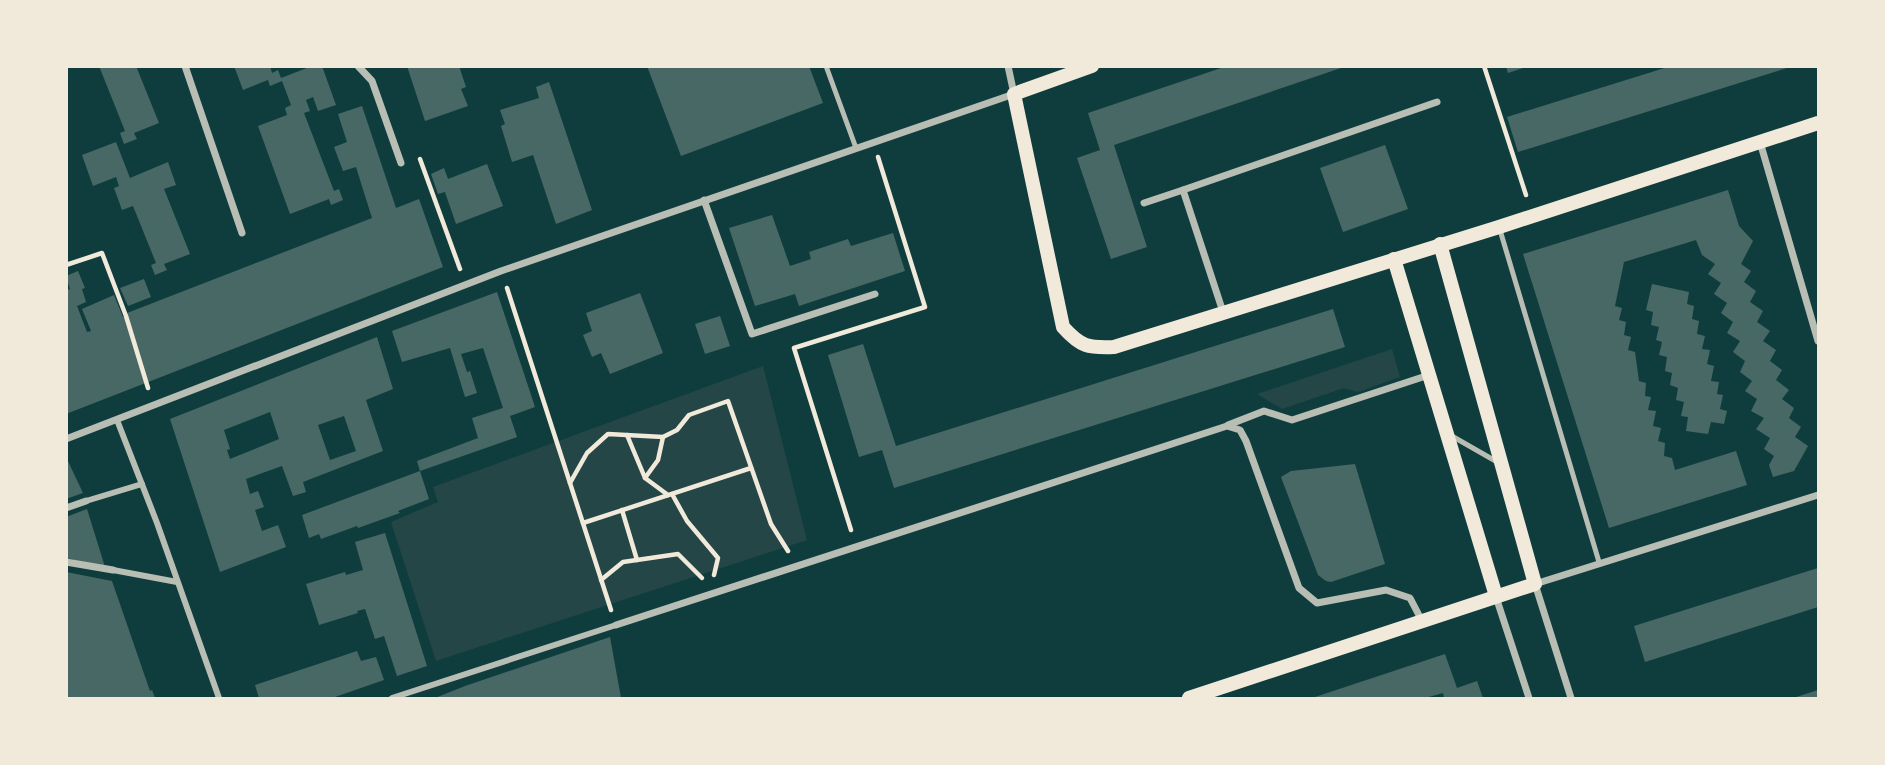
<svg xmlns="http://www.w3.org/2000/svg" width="1885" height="765" viewBox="0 0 1885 765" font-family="Raleway,sans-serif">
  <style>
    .green { fill: #244646 }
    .building { fill: #486865; fill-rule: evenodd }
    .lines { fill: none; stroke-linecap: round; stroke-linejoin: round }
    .path { stroke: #f1e9da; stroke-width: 4.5 }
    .service { stroke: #b8beb3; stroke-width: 5 }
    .pedestrian { stroke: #b8beb3; stroke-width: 6 }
    .minor { stroke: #b8beb3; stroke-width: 7 }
    .secondary { stroke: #f1e9da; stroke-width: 14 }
  </style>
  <rect width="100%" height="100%" fill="#0f3d3e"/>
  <!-- green -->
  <g class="green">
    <path d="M1392,349L1400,377L1358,392L1344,388L1282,409L1257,394Z"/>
    <path d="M763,366L807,540L436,661L391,522L438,502L433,487Z"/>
  </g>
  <!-- building -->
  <g class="building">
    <path d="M99,66H136L159,123L134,133L137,139L124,144L120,133L125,131Z"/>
    <path d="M234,66H270L272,73L278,70L281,78L312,66H322L336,105L318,111L313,97L306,100L310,111L304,113L334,191L339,189L343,200L331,205L329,199L290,214L258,126L287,115L285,108L291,105L282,81L270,86L268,80L243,90Z"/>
    <path d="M407,66H459L466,87L461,89L468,106L425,121Z"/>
    <path d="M647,66H809L823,103L681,156Z"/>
    <path d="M1227,66L1344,67L1114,145L1147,247L1111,259L1077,158L1100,150L1088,113Z"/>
    <path d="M1506,66H1526V67L1508,73Z"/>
    <path d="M1671,66L1790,67L1518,152L1507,117Z"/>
    <path d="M549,82L592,210L556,224L533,155L512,162L501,126L505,124L500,110L539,98L536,87Z"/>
    <path d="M362,106L396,208L419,199L443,267L66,414V290L70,289L66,276L78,271L85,288L82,289L86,302L77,306L87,332L91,331L82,309L114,295L123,317L128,315L127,313L372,218L356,167L343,171L334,147L347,142L338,114Z"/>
    <path d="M116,142L130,178L168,162L176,185L164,189L190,254L164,264L167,270L155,275L151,265L156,263L133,206L122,210L114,188L119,186L116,177L93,186L82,155Z"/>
    <path d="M1385,145L1408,209L1343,232L1320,168Z"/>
    <path d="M487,164L503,206L456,224L445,192L438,194L431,174L444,168L448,179Z"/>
    <path d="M1728,190L1739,226L1753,241L1741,264L1751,271L1744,282L1756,291L1750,302L1763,311L1757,322L1770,331L1763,341L1776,350L1770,361L1782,370L1776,380L1789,390L1782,399L1794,408L1789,418L1801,427L1795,437L1808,446L1794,471L1773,477L1769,465L1774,456L1764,449L1770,438L1756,429L1764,418L1751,411L1757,399L1745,391L1752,381L1740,372L1745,361L1733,352L1740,341L1727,333L1733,322L1721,313L1727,303L1714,294L1721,283L1708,274L1715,264L1702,255L1696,240L1624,262L1615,306L1622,308L1619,320L1626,322L1624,335L1631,337L1628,350L1635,352L1639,381L1646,383L1645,396L1651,397L1648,410L1656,411L1653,426L1661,428L1658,441L1665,443L1664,456L1672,458L1675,470L1736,451L1747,485L1609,528L1523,254Z"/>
    <path d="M772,215L790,266L811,259L809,252L848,239L851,246L893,233L905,271L799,306L795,294L755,306L729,228Z"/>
    <path d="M144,279L151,297L128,306L120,288Z"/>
    <path d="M1652,284L1689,292L1687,304L1694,306L1692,319L1699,321L1697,334L1705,336L1702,349L1710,350L1707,364L1714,366L1711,381L1719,382L1717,394L1723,395L1720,409L1727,411L1724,424L1711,422L1708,434L1686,431L1688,417L1681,416L1684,402L1676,400L1678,388L1670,385L1672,373L1665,371L1667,357L1659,355L1662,342L1656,340L1659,327L1651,325L1653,312L1646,310Z"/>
    <path d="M497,292L535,407L510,416L517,437L420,471L429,499L398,511L400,513L358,528L357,526L321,539L319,534L309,538L302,515L420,471L417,461L478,438L472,418L503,408L483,348L461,354L467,372L470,371L477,393L465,397L450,348L402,362L392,331Z"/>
    <path d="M640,293L663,353L610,374L601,353L592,357L583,335L592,331L586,313Z"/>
    <path d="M1333,309L1345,347L894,488L882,450L859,457L828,355L863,344L896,446Z"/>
    <path d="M720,316L730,346L705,354L695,324Z"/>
    <path d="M377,337L393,389L366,400L383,451L303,482L306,492L293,496L282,466L246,479L250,494L258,491L264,507L255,510L262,531L278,525L286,547L220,572L170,419ZM270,412L279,439L230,459L227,450L230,449L224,430ZM344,416L356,451L330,460L318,425Z"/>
    <path d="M66,457L83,493L66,499Z"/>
    <path d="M1355,464L1385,564L1331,582L1326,581L1318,575L1281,477L1291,471Z"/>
    <path d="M87,509L105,567L66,558V517Z"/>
    <path d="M385,533L427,666L397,676L384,636L375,639L365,609L357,611L358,613L319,625L306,584L345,572L346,575L363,570L355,542Z"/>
    <path d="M1818,568V607L1645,662L1634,626Z"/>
    <path d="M66,572L112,581L150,691L152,690L155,698H66Z"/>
    <path d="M610,637L621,698H435L465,686Z"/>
    <path d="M357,651L361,661L376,657L384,680L332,698H259L255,685Z"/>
    <path d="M1445,654L1457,688L1477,681L1483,698H1444L1443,693L1425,698H1312Z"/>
    <path d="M1818,690V698H1793Z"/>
  </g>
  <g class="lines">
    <!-- path -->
    <g class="path">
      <path d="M1484,66L1526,195"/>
      <path d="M420,159L460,269"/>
      <path d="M66,265L102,253L126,316L148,388"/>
      <path d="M507,288L611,610"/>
      <path d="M627,435L645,478L658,460L663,437"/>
      <path d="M645,478L668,495"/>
      <path d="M570,483L587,453L608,434L663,437L677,430L689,415L728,401L771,524L788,551"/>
      <path d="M672,494L687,521L718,558L714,575"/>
      <path d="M622,510L637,560"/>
      <path d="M583,523L751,468"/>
      <path d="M851,530L794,348L925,307L878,157"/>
      <path d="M601,580L623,562L678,554L702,578"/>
    </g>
    <!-- service -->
    <g class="service">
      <path d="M826,66L856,148"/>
      <path d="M1500,230L1599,562"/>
      <path d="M1450,435L1499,463"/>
    </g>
    <!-- pedestrian -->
    <g class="pedestrian">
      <path d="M117,420L157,523L219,698"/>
      <path d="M86,501L142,484"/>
      <path d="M113,570L177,582"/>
      <path d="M392,698L616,625"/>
    </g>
    <!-- minor -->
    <g class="minor">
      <path d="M185,66L242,233"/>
      <path d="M358,66L372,81L401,163"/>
      <path d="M1760,142L1818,341"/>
      <path d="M704,200L752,334L875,294"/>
      <path d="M1144,203L1183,190"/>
      <path d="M1223,312L1183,190L1437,102"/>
      <path d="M1228,425L1264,411L1292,420L1429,375"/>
      <path d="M66,439L501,271L1014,94L1008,66"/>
      <path d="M66,508L86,501"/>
      <path d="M66,562L113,570"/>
      <path d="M1496,597L1529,698"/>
      <path d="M616,625L1227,426L1240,430L1246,441L1299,588L1317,603L1386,590L1410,598L1422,621"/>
      <path d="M1571,698L1535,584L1818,495"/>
    </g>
    <!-- secondary -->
    <g class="secondary">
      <path d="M1092,66L1014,94L1063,327C1081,347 1088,348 1114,347L1499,227L1818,123"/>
      <path d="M1394,259L1496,596"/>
      <path d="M1189,698L1535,584L1440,244"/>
    </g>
  </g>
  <!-- border -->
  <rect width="1885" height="765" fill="none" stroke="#f1e9da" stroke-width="136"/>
</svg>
